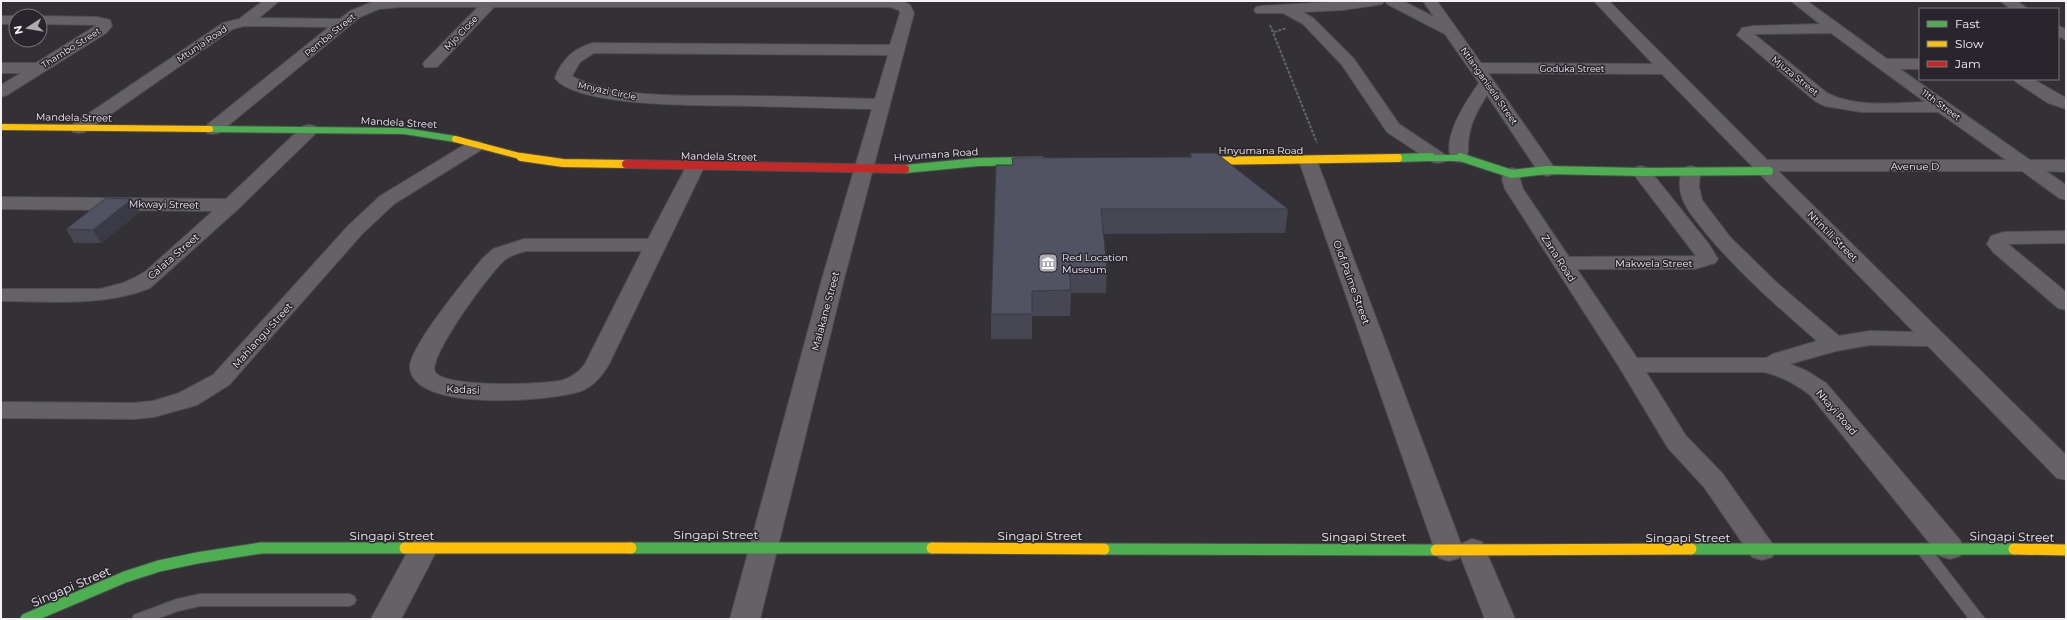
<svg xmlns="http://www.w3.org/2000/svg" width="2067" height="620" viewBox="0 0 2067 620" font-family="Montserrat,sans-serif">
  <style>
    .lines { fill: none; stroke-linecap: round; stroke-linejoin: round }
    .lane-casing { stroke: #4f4d50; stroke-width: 2 }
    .street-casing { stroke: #4f4d50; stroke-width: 2 }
    .fast-far2-casing { stroke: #4f4d50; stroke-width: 8 }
    .fast-far1-casing { stroke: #4f4d50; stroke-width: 10 }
    .fast-casing { stroke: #4f4d50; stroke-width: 13 }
    .slow-far2-casing { stroke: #4f4d50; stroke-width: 8 }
    .slow-far1-casing { stroke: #4f4d50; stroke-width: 10 }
    .slow-casing { stroke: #4f4d50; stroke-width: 13 }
    .jam-casing { stroke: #4f4d50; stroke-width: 10 }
    .path { stroke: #666567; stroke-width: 2; stroke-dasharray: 3 1.5; stroke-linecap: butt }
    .lane { fill: #646266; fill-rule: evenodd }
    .street { fill: #646266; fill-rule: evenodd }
    .fast-far2 { stroke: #4caf50; stroke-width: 6 }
    .fast-far1 { stroke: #4caf50; stroke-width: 8 }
    .fast { stroke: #4caf50; stroke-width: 11 }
    .slow-far2 { stroke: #ffc107; stroke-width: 6 }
    .slow-far1 { stroke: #ffc107; stroke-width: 8 }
    .slow { stroke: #ffc107; stroke-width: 11 }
    .jam { stroke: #c62828; stroke-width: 8 }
    .wall { fill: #474754 }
    .shaded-wall { fill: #393a45 }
    .building { fill: #525362; stroke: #393a45 }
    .labels { text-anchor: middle; stroke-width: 3; stroke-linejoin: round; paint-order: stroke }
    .far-street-label { font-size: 9px; fill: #f3f0f6; stroke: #29252d }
    .street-label { font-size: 10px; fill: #f3f0f6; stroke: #29252d }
    .poi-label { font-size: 10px; fill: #f3f0f6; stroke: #29252d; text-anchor: start }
    .near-street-label { font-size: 12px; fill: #f3f0f6; stroke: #29252d }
  </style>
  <rect width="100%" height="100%" fill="#333135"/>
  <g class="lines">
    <!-- lane casing -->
    <g class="lane-casing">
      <g id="lane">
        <path d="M1923,544L1928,545L1985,619H1969L1918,553L1916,549L1918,545Z"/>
        <path d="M200,594H349L354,596L356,600L354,604L349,606H200L178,611L156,619H132L134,615L177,599Z"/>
      </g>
    </g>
    <!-- street casing -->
    <g class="street-casing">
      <g id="street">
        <path d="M263,1H279L259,18L340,19L350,11L375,1H902L910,5L914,13L844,279L760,619H730L822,279L872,109C833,108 795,107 756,106C718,105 577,109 555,78C562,59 574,48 593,43L890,45L900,13L899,10L890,7H494L437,67H425L423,64L425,61L478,7H400L379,9L360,17L219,133L213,134L207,133L204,129L207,125L329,27L244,26L233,29L85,132L79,133L73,132L70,128L73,124L223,23L239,19ZM594,53L888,55L875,99C831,98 787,96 743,96C695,95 614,100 572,76L580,62Z"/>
        <path d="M1347,1H1384L1382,4L1377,5L1342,10L1303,12L1313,18L1354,59L1399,124L1444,154L1447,158L1444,162L1438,163L1432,162L1387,132L1342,65L1303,24L1283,13H1256L1254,10L1256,7L1261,6Z"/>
        <path d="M1385,1H1403L1434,17L1423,1H1437L1481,63L1653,64L1594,1H1609L1767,160H2006L1938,112H1861L1825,106L1815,101L1737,35L1742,28L1753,26L1820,24L1791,1H1807L1887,59H1920V69H1900L2030,160H2066V172L2046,171L2066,185V200L2059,198L2022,171H1778L2066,455V480L2057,478L1928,346L1870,345L1836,351L1790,364L1807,371L1826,383L1960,540L1964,548L1960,556L1950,559L1940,556L1810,395C1796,384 1781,376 1764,372H1646L1686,436L1722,473L1776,549L1772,557L1762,560L1752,557L1704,487L1668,448L1618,365L1505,189L1502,179L1505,170L1512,168L1519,170L1521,174L1520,179L1523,189L1569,257L1696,256L1632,172L1634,168L1641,166L1648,168L1708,243L1718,259L1715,263L1695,269H1577L1637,358H1766L1773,354L1817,341C1778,307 1739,273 1706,233C1698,223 1688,212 1683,200C1679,190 1678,177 1684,168L1691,166L1698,168L1700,172L1699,187L1702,200L1730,237L1776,282L1839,336L1870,331L1914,332L1662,74L1488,73L1556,170L1554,174L1547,176L1540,174L1487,95C1479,108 1471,121 1469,136C1467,144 1470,154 1465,161L1459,162L1453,161C1439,141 1467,100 1479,83L1445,34L1387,4ZM1831,33L1925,102C1893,103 1856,108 1827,93L1754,34Z"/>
        <path d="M2000,1H2017L2028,9H2011Z"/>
        <path d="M1,16H18H16V24H1Z"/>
        <path d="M38,16H40L97,17L110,20L112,26L106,33L7,95L1,97V85L21,73H1V63H36L97,25L40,24V16Z"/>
        <path d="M2058,26L2066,29V40L2058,36Z"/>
        <path d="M2014,79H2033L2066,98V109L2048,103L2016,82Z"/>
        <path d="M309,125L315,126L318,130L315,134L238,209L150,288C103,307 51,301 1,301V289H100L123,283L134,278L146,271L213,211L1,209V197L226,199L303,126Z"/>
        <path d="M475,141L481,142L484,146L481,150L394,204L362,234L229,385L197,405L154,417L134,419L1,418V402L134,403L153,401L179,393L213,375L348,226L380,196L469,142Z"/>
        <path d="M1308,156L1314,157L1317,161L1461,544L1472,539L1482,542L1515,619H1485L1460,555L1459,558L1449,561L1439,558L1435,550L1299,161L1302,157Z"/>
        <path d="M695,161L702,163L704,167L609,364C602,376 594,386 581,391C552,401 412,413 410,367C410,346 467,278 482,259L493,249L524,239H648L686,167L688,163ZM526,251H642L585,364C580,371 572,377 563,380C545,385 445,388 435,372C427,358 492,269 506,259C511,255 520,253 526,251Z"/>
        <path d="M2066,231V243L2008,244L2066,292V310L2058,308L1993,252L1987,244L1991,236L2004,232Z"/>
        <path d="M424,537L434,540L438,548L401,619H371L414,540Z"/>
      </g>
    </g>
    <!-- fast-far2 casing -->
    <g class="fast-far2-casing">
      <g id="fast-far2">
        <path d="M210,129L404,131L455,139"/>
        <path d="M1398,158H1464"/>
      </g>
    </g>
    <!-- fast-far1 casing -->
    <g class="fast-far1-casing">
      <g id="fast-far1">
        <path d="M1460,157L1512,174L1547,170L1641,172L1769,171"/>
        <path d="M1398,158L1431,157"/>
        <path d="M905,169L978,162L1041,161"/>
      </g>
    </g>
    <!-- fast casing -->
    <g class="fast-casing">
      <g id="fast">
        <path d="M631,548H932"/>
        <path d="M1104,549L1436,550"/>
        <path d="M1691,549H2014"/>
        <path d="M26,619L125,577L159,566L197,558L261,548H405"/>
      </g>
    </g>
    <!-- slow-far2 casing -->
    <g class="slow-far2-casing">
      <g id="slow-far2">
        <path d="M1,127L210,129"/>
        <path d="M455,139L527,158"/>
        <path d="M1367,158H1398"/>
      </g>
    </g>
    <!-- slow-far1 casing -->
    <g class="slow-far1-casing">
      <g id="slow-far1">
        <path d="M521,157L563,163L626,164"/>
        <path d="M1198,161L1398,158"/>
      </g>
    </g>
    <!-- slow casing -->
    <g class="slow-casing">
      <g id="slow">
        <path d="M405,548H631"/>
        <path d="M932,548L1104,549"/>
        <path d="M2014,549L2066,550"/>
        <path d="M1436,550L1691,549"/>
      </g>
    </g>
    <!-- jam casing -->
    <g class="jam-casing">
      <path id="jam" d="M626,164L905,169"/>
    </g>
    <!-- path -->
    <g class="path">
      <path d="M1270,25L1317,143"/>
      <path d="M1274,32L1287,28"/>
    </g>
    <!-- lane -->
    <use href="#lane" class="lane"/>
    <!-- street -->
    <use href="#street" class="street"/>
    <!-- fast-far2 -->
    <use href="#fast-far2" class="fast-far2"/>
    <!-- fast-far1 -->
    <use href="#fast-far1" class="fast-far1"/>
    <!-- fast -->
    <use href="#fast" class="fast"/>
    <!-- slow-far2 -->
    <use href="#slow-far2" class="slow-far2"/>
    <!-- slow-far1 -->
    <use href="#slow-far1" class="slow-far1"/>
    <!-- slow -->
    <use href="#slow" class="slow"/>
    <!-- jam -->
    <use href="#jam" class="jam"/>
  </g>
  <!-- wall -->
  <g class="wall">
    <path d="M1190,153L1288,209L1285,233L1103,234L1107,268L1106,293H1071L1070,316H1032V339H991V314L1013,165L1190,157Z"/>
    <path d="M132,199L140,212L101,243H74L66,229Z"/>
  </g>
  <!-- shaded-wall -->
  <path class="shaded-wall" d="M132,199L140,212L101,243L93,230Z"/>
  <!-- building -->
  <g class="building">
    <path d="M1190,153H1216L1288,209H1101L1107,268H1069L1071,290L1032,291V314H991L996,165H1013L1012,158L1192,157Z"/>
    <path d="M106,198L132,199L93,230L66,229Z"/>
  </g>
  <!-- icons -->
  <defs>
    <g id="museum-square" transform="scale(1)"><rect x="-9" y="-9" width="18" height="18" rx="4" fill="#b0adb2" stroke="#29252d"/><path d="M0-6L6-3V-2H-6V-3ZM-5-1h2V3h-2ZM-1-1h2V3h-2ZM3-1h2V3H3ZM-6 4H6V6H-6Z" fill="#fff"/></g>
  </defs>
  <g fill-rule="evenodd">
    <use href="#museum-square" x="1048" y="263"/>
  </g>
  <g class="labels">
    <!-- far-street labels -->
    <g class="far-street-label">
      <text transform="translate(461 33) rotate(-46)" y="3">Mjo Close</text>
      <text transform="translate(330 35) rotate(-39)" y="3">Pemba Street</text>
      <text transform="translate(202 44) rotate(-34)" y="3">Mtunja Road</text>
      <text transform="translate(71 48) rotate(-32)" y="3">Thambo Street</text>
      <text x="1572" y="72">Goduka Street</text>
      <text transform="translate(1795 76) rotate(39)" y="3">Mjuza Street</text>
      <text transform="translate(1489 86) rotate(55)" y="3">Ntlanganisela Street</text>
      <text transform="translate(607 91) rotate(12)" y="3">Mnyazi Circle</text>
      <text transform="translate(1941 105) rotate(36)" y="3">11th Street</text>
    </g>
    <!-- street labels -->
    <g class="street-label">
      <text transform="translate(74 117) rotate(1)" y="4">Mandela Street</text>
      <text transform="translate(399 122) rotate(3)" y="4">Mandela Street</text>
      <text x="1261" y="154">Hnyumana Road</text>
      <text transform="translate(936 154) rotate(-4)" y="4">Hnyumana Road</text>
      <text transform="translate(719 156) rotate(1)" y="4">Mandela Street</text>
      <text x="1915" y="170">Avenue D</text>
      <text transform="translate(164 204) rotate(1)" y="4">Mkwayi Street</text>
      <text transform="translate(1833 236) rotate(45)" y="4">Ntintili Street</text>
      <text transform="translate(173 256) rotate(-41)" y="4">Calata Street</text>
      <text transform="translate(1559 258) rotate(57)" y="4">Zana Road</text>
      <text x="1654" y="267">Makwela Street</text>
      <text transform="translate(1352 282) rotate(70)" y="4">Olof Palme Street</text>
      <text transform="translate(825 311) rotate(-75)" y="4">Malakane Street</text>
      <text transform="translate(262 335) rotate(-48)" y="4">Mahlangu Street</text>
      <text transform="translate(463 389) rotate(3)" y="4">Kadasi</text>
      <text transform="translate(1837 412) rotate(49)" y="4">Nkayi Road</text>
    </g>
    <!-- poi labels -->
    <g class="poi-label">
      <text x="1062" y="261">Red Location<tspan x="1062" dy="12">Museum</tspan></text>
    </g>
    <!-- near-street labels -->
    <g class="near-street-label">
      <text x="716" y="539">Singapi Street</text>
      <text x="392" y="540">Singapi Street</text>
      <text x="1040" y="540">Singapi Street</text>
      <text x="1364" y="541">Singapi Street</text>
      <text transform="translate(2012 537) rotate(1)" y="4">Singapi Street</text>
      <text x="1688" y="542">Singapi Street</text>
      <text transform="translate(71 587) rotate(-23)" y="4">Singapi Street</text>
    </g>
  </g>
  <!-- border -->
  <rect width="2067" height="620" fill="none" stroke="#f3f0f6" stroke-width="4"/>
  <!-- legend -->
  <rect x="1919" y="8" width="140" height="72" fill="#29252d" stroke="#7a767d"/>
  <rect x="1927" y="21" width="20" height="6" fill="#4caf50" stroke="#7a767d"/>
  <text x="1955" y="28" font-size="12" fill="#f3f0f6">Fast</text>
  <rect x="1927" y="41" width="20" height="6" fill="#ffc107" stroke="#7a767d"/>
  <text x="1955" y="48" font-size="12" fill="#f3f0f6">Slow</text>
  <rect x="1927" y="61" width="20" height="6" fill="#c62828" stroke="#7a767d"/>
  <text x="1955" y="68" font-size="12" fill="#f3f0f6">Jam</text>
  <!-- north arrow -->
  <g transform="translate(28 28) rotate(258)"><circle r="19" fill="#29252d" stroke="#7a767d"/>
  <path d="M0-3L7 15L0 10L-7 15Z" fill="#b0adb2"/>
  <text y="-6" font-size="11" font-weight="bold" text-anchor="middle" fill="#f3f0f6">N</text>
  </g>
</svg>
